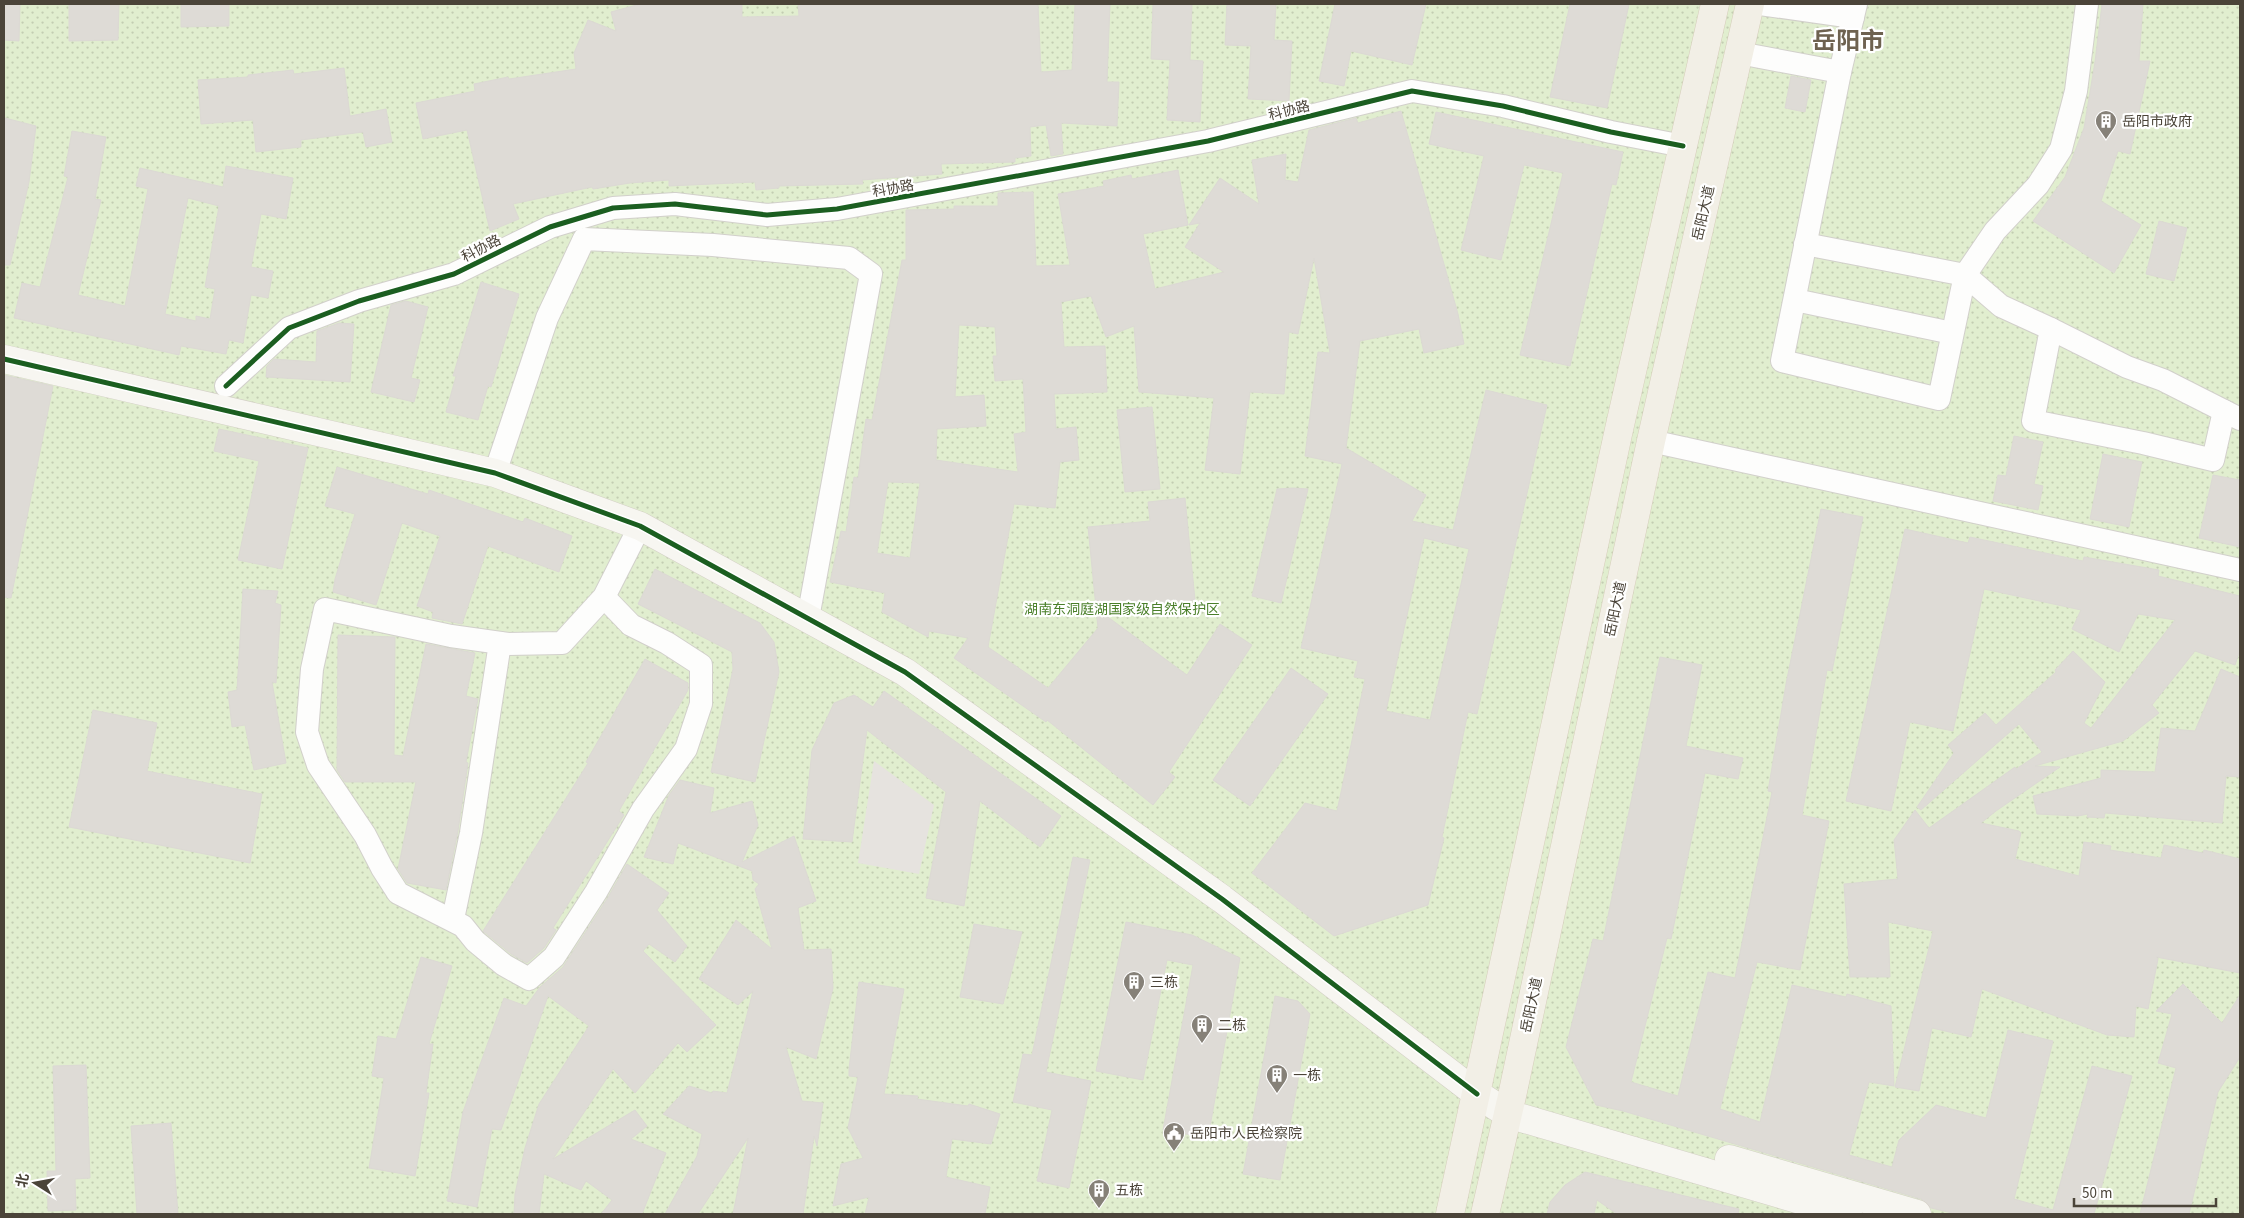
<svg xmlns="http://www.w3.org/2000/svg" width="2244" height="1218" viewBox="0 0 2244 1218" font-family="'Source Sans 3','Noto Sans SC',sans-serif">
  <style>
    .park { fill: url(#park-dots) }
    .parking { fill: #e6e3df }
    .building { fill: #dedbd6; stroke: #dcd9d4; fill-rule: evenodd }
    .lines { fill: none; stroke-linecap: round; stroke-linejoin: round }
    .street-casing { stroke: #d2d0cb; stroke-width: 24 }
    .secondary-casing { stroke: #d3cfc5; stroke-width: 29 }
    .primary-casing { stroke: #d6cebb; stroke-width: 29 }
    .street { stroke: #fdfdfc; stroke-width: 22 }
    .secondary { stroke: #f7f6f1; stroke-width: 28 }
    .primary { stroke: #f2efe6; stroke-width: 28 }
    .cycleway-casing { stroke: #fff; stroke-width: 8 }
    .cycleway { stroke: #1b5e20; stroke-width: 5 }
    .labels { text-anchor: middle; stroke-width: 4.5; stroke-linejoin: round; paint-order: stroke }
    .street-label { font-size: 14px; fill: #4b4439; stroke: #fff }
    .poi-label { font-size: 14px; fill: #4b4439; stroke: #fff; text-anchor: start }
    .park-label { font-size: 14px; fill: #4a7f2a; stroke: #fff }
    .town-label { font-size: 24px; font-weight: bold; fill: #6e6250; stroke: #fff }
  </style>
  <defs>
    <pattern id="park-dots" width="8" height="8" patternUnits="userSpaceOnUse" patternTransform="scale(1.25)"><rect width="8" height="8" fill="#e1eecf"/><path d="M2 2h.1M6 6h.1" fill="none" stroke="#c3cdb2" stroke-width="1.8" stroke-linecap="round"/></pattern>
  </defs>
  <rect width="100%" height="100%" fill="#f4f2ee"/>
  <!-- park -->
  <rect class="park" x="4" y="4" width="2236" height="1210"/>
  <!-- parking -->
  <path class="parking" d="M874,761L934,805L919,874L858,863Z"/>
  <!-- building -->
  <g class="building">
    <path d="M4,4H20L19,41L4,40Z"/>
    <path d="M69,4H119L118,40L69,41Z"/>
    <path d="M181,4H229V26L181,27Z"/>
    <path d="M640,4H742V17L799,16L798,4H1038L1041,72L1072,70L1075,4H1110L1107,82H1119L1117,126L1061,123L1063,154L1051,156L1046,125L1030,127L1031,156L1015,158V162L941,164L942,174L862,180L863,184L779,186V188L756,190L755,182L669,186V180L630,183L593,189L592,187L513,204L519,219L490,231L467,130L423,139L416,103L475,91L474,84L508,77L509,79L576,69L574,53L588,20L616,31L611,12Z"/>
    <path d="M1153,4H1192L1190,60L1203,61L1200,122L1167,120L1170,60L1151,59Z"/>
    <path d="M1227,4H1276L1274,40L1292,41L1289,101L1248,99L1251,46L1225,45Z"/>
    <path d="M1335,4H1426L1412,65L1351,51L1344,86L1319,81Z"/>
    <path d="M1570,4H1629L1607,108L1550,97Z"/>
    <path d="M2102,4H2143L2139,61H2150L2130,154L2118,151L2101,201L2141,225L2114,273L2033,221L2065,177L2084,128L2095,62Z"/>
    <path d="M344,68L350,116L386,109L392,142L366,147L363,132L301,140V147L256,152L253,120L201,124L198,80L248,77V75L293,70L294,74Z"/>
    <path d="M1791,76L1811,80L1805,112L1785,108Z"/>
    <path d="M1401,111L1458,314L1464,344L1424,353L1419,329L1360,341L1346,448L1426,495L1412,521L1453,530L1486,390L1547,405L1477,714L1468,712L1442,837L1444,838L1428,905L1334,936L1252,873L1305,803L1337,811L1365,679L1354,677L1358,661L1301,648L1342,464L1305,456L1318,352L1330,353L1314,258L1298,334L1289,332L1284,394L1250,392L1240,474L1205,470L1214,398L1139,392L1134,326L1106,337L1091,296L1061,302L1064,347L1105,346L1107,392L1054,394L1056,429L1076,427L1079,460L1060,462L1055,508L1014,504L988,647L1048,688L1098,628L1088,527L1150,521L1148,502L1185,498L1195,600L1101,612L1187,675L1220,624L1252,645L1169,772L1175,777L1153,805L1047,720L1046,722L954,658L968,638L929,631L928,637L882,612L885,593L830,582L841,531L846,532L854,477L858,478L866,419L872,420L902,260H906V210L954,209V206H998V193L1033,192L1036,266L1070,265L1058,194L1104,186L1103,181L1131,175L1132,179L1178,170L1188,225L1143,234L1155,289L1224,272L1185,247L1200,223L1189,225L1220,178L1259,204L1252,160L1286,154L1285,180L1298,182L1309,130L1356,118L1358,123ZM959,325L995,327L997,356H993L995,381L1023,379L1026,432L1014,434L1018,472L936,460L937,429L986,426L984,395L955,397ZM888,482L920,483L910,558L877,553ZM1424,538L1469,549L1430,720L1386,711Z"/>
    <path d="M1436,112L1623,152L1616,185L1612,184L1570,366L1520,355L1563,173L1524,165L1501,260L1461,250L1484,156L1429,144Z"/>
    <path d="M5,118L36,126L29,182L10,265H4V130Z"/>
    <path d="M72,131L106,137L95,199L101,200L78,295L125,306L148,189L136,186L140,168L223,187L226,166L293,178L286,219L261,214L251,267L273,271L268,298L251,295L243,343L229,340L226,354L181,346L179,355L14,318L22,283L40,287L68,177L64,176ZM188,198L219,206L205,287L215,289L210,319L196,316V321L165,314Z"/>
    <path d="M2159,221L2187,228L2174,281L2146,274Z"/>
    <path d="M481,282L519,294L491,387L488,386L478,420L446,412L456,376H453Z"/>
    <path d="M406,301L428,307L411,378L420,380L414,402L371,392L391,305Z"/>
    <path d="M339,323L354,324L350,382L266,377L267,366L274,359L316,362L317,331Z"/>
    <path d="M4,375L53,386L11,598L4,597Z"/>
    <path d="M1152,407L1160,489L1125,492L1117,410Z"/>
    <path d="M219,429L308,448L282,569L238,560L259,461L214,451Z"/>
    <path d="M2014,436L2043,442L2034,484L2043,486L2038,510L1993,501L1998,475L2006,476Z"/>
    <path d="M2103,454L2142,462L2129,527L2090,519Z"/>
    <path d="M337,467L428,494L429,490L523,522L525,518L572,536L559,572L488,546L462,624L432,618L433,612L417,606L440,536L402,523L376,605L333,592L335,579L355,514L325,506Z"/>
    <path d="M2213,475L2240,480V547L2199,538Z"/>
    <path d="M1293,488L1308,489L1281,603L1252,596L1277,489Z"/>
    <path d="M1821,509L1863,517L1832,671L1827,670L1802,815L1829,821L1800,970L1757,962L1720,1109L1760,1122L1792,985L1846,997L1847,994L1891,1006L1894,1086L1869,1082L1849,1155L1892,1167L1899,1140L1936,1105L1986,1118L2008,1030L2053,1041L2014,1199L2053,1210L2092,1066L2132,1076L2094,1214H1956L1931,1208L1921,1199L1623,1111L1596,1105L1566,1047L1593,939L1603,941L1660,657L1702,665L1686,746L1743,758L1738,779L1705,773L1671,939L1667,938L1631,1082L1678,1096L1708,972L1735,978L1772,792L1768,791L1786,684Z"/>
    <path d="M1905,529L1968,543L1970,537L2083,561L2084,557L2159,570L2158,576L2240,596V650L2235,665L2195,651L2152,705L2159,713L2123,741L2035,766L2060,767L1996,811L1981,823L2019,831L2021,833L2015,859L2079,876L2084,842L2111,846L2110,850L2161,858L2164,845L2203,853L2204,850L2240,859V973L2156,957L2158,959L2148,1009L2136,1006L2134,1037L2107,1035L1982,989L1971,1037L1932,1028L1919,1091L1895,1087L1933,931L1888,922L1890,977H1850L1844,884L1898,879L1894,840L1915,810L1929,828L2015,767L2016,769L2042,752L2019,724L1921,810L1917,807L1954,753L1948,745L1985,713L1996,725L2056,672L2055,670L2073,651L2105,682L2084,723L2091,728L2175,620L2138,614L2119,652L2072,629L2081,610L1984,589L1953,731L1910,722L1891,811L1846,801Z"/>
    <path d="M655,569L760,623L774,642L779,672L755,782L711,772L733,669L732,652L638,604Z"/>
    <path d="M243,589L278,591L275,603L281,605L276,683L272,682L286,763L254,770L245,725L232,727L228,692L237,690Z"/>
    <path d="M338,635L395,637L394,755L403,756L426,644L475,653L466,696L478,699L466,762L468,763L458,831L446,890L407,883L398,869L416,782H345L337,770Z"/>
    <path d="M645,659L688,683V690L619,811L624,815L553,928L556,930L544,948L527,963L511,954L483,931L588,763L586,762Z"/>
    <path d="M1291,668L1328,694L1250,806L1213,780Z"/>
    <path d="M2221,669L2240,677V777L2226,776L2222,823L2105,813L2104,818L2087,817L2088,814L2078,816L2037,814L2033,796L2101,778V770L2155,772L2161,728L2195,731Z"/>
    <path d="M884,691L1061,816L1040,847L980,801L964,906L926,898L946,792L867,730L852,842L803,839L812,750L834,703L854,695L873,707Z"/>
    <path d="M93,710L157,723L147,771L262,794L250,863L69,827Z"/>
    <path d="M680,780L714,788L710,813L752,801L758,825L742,862L794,836L816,901L798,908L804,950L831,949L833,988L816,1059L786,1047L802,1101L823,1103L817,1146L814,1136L803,1214H733L748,1138L698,1214H665L697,1156L702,1134L663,1114L689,1086L712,1093L713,1091L727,1093L753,991L738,1005L699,979L736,920L772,949L755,889L759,884L753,880L752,871L678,843L673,864L644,857L669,795Z"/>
    <path d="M1073,857L1090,860L1046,1072L1091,1081L1069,1188L1037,1181L1052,1110L1013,1102L1023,1054L1032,1055Z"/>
    <path d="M627,864L669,893L657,910L687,946L675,962L649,944L643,951L716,1025L687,1052L678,1043L635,1093L613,1069L553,1159L635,1110L647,1126L631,1139L666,1153L642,1214H601L612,1200L586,1181L581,1190L544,1174L539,1214H514L515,1194L525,1148L539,1104L589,1026L548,996L501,1130L492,1129L477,1207L447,1201L463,1112L504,998L526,1006L540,987L563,967L607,899Z"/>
    <path d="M1126,922L1192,935L1240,958L1208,1138L1163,1130L1193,965L1167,960L1143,1080L1096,1071Z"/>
    <path d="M974,924L1022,932L1003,1004L960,997Z"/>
    <path d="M421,957L452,966L429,1044H433L426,1093H429L415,1176L369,1168L384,1078L372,1076L378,1036L396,1039Z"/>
    <path d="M859,982L904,989L884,1094L918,1096L917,1099L968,1106L969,1104L1000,1114L991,1144L952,1139L946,1177L990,1187L985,1214H865L869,1197L833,1206L841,1164L863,1158L848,1128L858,1077L849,1076V1069Z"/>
    <path d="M2183,984L2222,1023L2240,995V1057L2218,1092L2189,1214H2140L2176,1068L2158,1063L2172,1014L2156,1011Z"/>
    <path d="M1275,996L1298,1001L1310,1014L1280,1180L1243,1174Z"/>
    <path d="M86,1065L90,1178L75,1179L76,1210L48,1211L47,1171H56L53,1066Z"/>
    <path d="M171,1123L178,1214H137L131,1126Z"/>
    <path d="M1585,1172L1739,1209L1738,1214H1617L1597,1200L1594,1214H1547L1550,1202L1565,1185Z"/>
  </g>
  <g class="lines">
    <!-- street casing -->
    <g class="street-casing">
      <g id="street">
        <path d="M1760,4L1853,17"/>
        <path d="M1739,53L1840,72L1856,4"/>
        <path d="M1840,72L1782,361L1939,399L1965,275L2001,306L2051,329L2033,421L2143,443L2213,460L2224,411"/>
        <path d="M1805,244L1965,275L1995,231L2038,185L2061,149L2076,91L2087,4"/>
        <path d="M1795,300L1952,333"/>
        <path d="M2051,329L2127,367L2163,380L2240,419"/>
        <path d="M226,386L289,328L359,301L454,274L550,227L613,208L675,204L767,215L837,209L1208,141L1412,91L1503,106L1611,132L1683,146"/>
        <path d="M1651,441L2240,570"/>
        <path d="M495,473L547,318L584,239L713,245L849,258L871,274L808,618"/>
        <path d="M604,597L631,625L667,643L701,665V704L686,749L643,809L596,892L554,957L529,979L504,965L475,941L463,926L398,893L382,868L365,835L318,765L307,732L312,669L325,609L451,636L508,644L562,643L604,597L640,526"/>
        <path d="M453,919L471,833L500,643"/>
      </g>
    </g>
    <!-- secondary casing -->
    <g class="secondary-casing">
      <g id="secondary">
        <path d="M4,359L495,473L640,526L905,672L1222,899L1477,1094L1508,1114L1848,1214"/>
        <path d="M1729,1159L1917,1214"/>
      </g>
    </g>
    <!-- primary casing -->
    <g class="primary-casing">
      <g id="primary">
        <path d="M1450,1214L1618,434L1715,4"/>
        <path d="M1485,1214L1512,1096L1651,441L1750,4"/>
      </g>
    </g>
    <!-- street -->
    <use href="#street" class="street"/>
    <!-- secondary -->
    <use href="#secondary" class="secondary"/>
    <!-- primary -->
    <use href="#primary" class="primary"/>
    <!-- cycleway casing -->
    <g class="cycleway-casing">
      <g id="cycleway">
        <path d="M4,359L495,473L640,526L905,672L1222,899L1477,1094"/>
        <path d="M226,386L289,328L359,301L454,274L550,227L613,208L675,204L767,215L837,209L1208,141L1412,91L1503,106L1611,132L1683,146"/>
      </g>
    </g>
    <!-- cycleway -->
    <use href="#cycleway" class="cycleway"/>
  </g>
  <!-- icons -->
  <defs>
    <g id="building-pin" transform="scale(1.125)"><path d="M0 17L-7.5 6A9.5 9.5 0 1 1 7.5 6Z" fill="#868178" stroke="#fff"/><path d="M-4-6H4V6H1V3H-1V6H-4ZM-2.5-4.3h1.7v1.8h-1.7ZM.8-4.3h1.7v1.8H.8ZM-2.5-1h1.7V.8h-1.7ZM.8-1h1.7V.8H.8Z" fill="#fff"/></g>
    <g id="civic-pin" transform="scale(1.125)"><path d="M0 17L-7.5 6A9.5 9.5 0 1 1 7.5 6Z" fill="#868178" stroke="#fff"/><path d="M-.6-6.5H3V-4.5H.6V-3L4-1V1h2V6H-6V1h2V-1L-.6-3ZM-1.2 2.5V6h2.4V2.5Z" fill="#fff"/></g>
  </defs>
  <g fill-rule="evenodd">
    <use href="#building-pin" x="2106" y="121"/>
    <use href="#building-pin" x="1134" y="982"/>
    <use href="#building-pin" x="1202" y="1025"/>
    <use href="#building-pin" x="1277" y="1075"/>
    <use href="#civic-pin" x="1174" y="1133"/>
    <use href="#building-pin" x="1099" y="1190"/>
  </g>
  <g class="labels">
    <!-- street labels -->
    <g class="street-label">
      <text transform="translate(1289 110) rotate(-14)" y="5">科协路</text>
      <text transform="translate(893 188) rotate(-10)" y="5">科协路</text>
      <text transform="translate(1703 213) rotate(-77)" y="5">岳阳大道</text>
      <text transform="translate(481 248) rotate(-27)" y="5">科协路</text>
      <text transform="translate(1615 609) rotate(-78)" y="5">岳阳大道</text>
      <text transform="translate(1531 1005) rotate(-78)" y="5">岳阳大道</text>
    </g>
    <!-- poi labels -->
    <g class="poi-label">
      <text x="2122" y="126">岳阳市政府</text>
      <text x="1150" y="987">三栋</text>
      <text x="1218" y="1030">二栋</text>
      <text x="1293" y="1080">一栋</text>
      <text x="1190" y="1138">岳阳市人民检察院</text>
      <text x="1115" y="1195">五栋</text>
    </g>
    <!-- park labels -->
    <g class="park-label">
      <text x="1122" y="614">湖南东洞庭湖国家级自然保护区</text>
    </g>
    <!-- town labels -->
    <g class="town-label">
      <text x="1848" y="49">岳阳市</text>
    </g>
  </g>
  <!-- border -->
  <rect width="2244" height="1218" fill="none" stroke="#4b4439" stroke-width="10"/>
  <!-- north arrow -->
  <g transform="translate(35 1183) rotate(281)" stroke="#ffffff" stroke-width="4" paint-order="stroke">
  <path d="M0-4L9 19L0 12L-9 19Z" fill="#4b4439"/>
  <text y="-8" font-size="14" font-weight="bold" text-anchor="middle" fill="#4b4439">北</text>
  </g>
  <!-- scale -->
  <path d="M2074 1198v8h142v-8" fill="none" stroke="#4b4439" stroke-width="2.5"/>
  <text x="2082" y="1198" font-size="15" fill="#4b4439" stroke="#ffffff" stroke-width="4" paint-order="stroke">50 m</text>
</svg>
